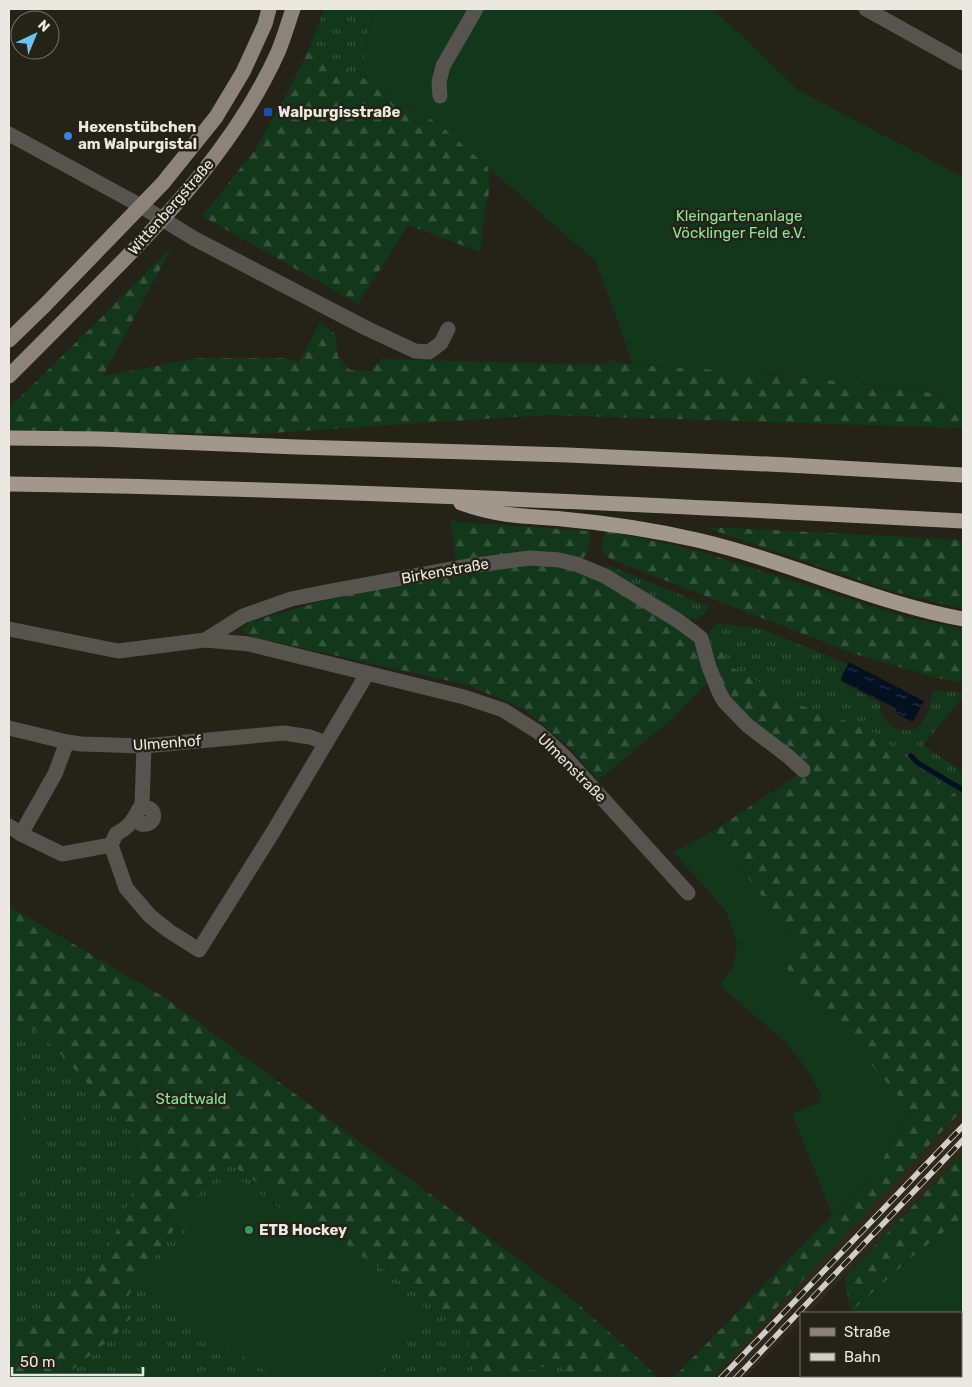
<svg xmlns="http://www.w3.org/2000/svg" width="972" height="1387" viewBox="0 0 972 1387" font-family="Rubik,sans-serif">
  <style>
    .built { fill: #2e2918 }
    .grass { fill: url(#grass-tufts) }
    .forest { fill: url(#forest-firs) }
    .garden { fill: #13371a }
    .water { fill: url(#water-ripples) }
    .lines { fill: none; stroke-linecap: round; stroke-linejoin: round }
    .stream { stroke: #021122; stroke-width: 5 }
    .minor { stroke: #57534f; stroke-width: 15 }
    .major { stroke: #8c847b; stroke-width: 15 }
    .highway { stroke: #a1978c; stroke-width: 15 }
    .rail-casing { stroke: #d0cec6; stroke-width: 5.5 }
    .rail { stroke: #252217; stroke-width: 4; stroke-dasharray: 11; stroke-linecap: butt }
    .transit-dot { fill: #1a4fb4; stroke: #252217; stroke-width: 2 }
    .shop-dot { fill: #3f7fe0; stroke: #252217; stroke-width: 2 }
    .leisure-dot { fill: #2e9e5b; stroke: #252217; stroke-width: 2 }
    .labels { text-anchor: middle; stroke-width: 5; stroke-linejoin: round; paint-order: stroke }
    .poi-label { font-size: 15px; font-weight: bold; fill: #eae8e1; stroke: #252217; text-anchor: start }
    .street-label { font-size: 15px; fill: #eae8e1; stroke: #252217 }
    .park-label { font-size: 15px; fill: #8ce398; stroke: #252217 }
  </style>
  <defs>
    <pattern id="grass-tufts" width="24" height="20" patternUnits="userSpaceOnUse" patternTransform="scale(1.25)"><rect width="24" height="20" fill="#13371a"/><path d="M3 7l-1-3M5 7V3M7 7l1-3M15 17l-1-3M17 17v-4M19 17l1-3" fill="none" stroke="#36543b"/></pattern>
    <pattern id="forest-firs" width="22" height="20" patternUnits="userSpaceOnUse" patternTransform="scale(1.25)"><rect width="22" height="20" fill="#13371a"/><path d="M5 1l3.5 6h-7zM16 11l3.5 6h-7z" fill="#36543b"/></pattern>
    <pattern id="water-ripples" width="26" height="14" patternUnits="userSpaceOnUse" patternTransform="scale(1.25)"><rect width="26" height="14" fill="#021122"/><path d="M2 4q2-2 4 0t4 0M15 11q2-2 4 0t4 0" fill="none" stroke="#273442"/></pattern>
  </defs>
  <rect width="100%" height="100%" fill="#252217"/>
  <!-- built -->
  <path class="built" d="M963,1109V1153L809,1313H801V1322L745,1378H711Z"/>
  <!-- grass -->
  <g class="grass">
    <path d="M324,9H373L360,76L308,51Z"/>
    <path d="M606,566L612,567L709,606C702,618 699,620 686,619L608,571L604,567Z"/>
    <path d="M719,624L759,628L850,665L841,682L879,702C880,708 881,713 884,718C892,732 914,736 924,721C929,714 931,698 933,690L963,693V697L923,745L963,772V801L867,728L803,706L731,667L716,641L708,645C709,635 708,628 719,624Z"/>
    <path d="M9,1015L44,1036L138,1139L132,1195L109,1248L97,1262L9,1341Z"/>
    <path d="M223,1159L439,1308L467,1331L473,1370L466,1378H62L125,1327L119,1310L133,1288Z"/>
    <path d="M558,1363L573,1378H511L526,1371Z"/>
  </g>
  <!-- forest -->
  <g class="forest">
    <path d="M308,51L360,76L439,124L488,167L490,188L485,209L480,252L408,225L358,304L202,216L255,150L286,95Z"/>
    <path d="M173,245L103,376L199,358H282L299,362L320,322L335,334L338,357L350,370L370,371L382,359L606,365L609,360L633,365L711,369L839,381L963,397V428L545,415L256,434L9,432V408L92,327Z"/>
    <path d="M450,520L457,522L590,531C590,545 591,549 582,559L673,623L692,641L697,649L716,641L731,667L803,706L867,728L963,801V1109L711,1378H673L878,1168L910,1110L778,959L797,944L713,831L802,772L711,679L670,721L598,780L571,749L524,709L467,685L250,636L242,630L249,622L456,563Z"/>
    <path d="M707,528H731L963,540V609L888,590Z"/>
    <path d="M606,532H612L699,551L905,617L963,629V683L937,678L855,654L610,559C598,549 601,545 606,532Z"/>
    <path d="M9,906L167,999L577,1303L642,1362L659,1378H573L558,1363L526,1371L511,1378H466L473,1370L466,1331L439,1308L223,1159L133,1288L120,1310L131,1317L125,1327L62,1378H9V1341L97,1262L109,1248L132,1195L138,1139L44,1036L9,1015Z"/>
    <path d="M963,1153V1217L912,1257L851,1312L844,1278Z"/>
  </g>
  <!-- garden -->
  <g class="garden">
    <path d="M373,9H712L745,38L798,90L963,177V397C854,381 744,370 633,365L596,262L439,124L360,76Z"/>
    <path d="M713,831L797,944L779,960L910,1109L878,1168L832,1214L792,1114L818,1103L821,1094L806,1068L786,1043L720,986L734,965L737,943L726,911L673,852Z"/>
    <path d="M9,1087C13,1097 19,1106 21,1116C29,1147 31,1185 9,1210Z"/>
    <path d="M227,1171L425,1308L376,1378H275L146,1289Z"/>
    <path d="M963,1217V1378H861L860,1376H961V1313H854L851,1312L912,1257Z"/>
  </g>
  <!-- water -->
  <path class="water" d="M849,662L924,701L913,722L895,713L897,709L840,680Z"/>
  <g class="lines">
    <!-- stream -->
    <path class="stream" d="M911,756L918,763L963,790"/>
    <!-- minor -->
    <g class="minor">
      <path d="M866,9L963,63"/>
      <path d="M440,96L439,82L443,66L476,9"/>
      <path d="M9,134L141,206L195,239L366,328L415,351L429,352L441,343L448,329"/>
      <path d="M9,629L118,651L205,640L243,616L291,599L336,590L469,566L530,558L559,560L576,564L605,576L677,620L696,634L701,638L709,667L719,692L724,701L747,725L789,757L803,770"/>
      <path d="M205,640L249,644L464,697L503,710L538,732L565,757L688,893"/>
      <path d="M9,728L67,742L81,744L144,746L284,733L310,737L326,743"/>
      <path d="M136,817L141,824C160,827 156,801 139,809"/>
      <path d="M9,826L21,834L62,854L111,845L116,834C133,825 133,818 142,805L144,746"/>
      <path d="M21,834L55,774L67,742"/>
      <path d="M111,845L126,888L150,916L169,931L199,950L273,832L367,674"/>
    </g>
    <!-- major -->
    <g class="major">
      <path d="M9,340L45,305L163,183L216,117L243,72L265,24L269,9"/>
      <path d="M9,376C40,345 71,314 102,282C170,214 238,141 278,52C284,38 288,23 293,9"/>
    </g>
    <!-- highway -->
    <g class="highway">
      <path d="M9,438L100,439L297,447L568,455L788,465L963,475"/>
      <path d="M9,484C327,489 645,504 963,521"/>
      <path d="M461,503C475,508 490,512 505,514C524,517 543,517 562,519C607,523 653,530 697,540C788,561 872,602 963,619"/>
    </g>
    <!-- rail casing -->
    <g class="rail-casing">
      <g id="rail">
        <path d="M721,1378L963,1126"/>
        <path d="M736,1378L963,1140"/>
      </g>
    </g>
    <!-- rail -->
    <use href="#rail" class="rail"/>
  </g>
  <!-- markers -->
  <rect class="transit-dot" x="263" y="107" width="10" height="10" rx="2.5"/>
  <circle class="shop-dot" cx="68" cy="136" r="5"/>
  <circle class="leisure-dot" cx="249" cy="1230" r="5"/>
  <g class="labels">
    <!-- poi labels -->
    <g class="poi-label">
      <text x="278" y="117">Walpurgisstraße</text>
      <text x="78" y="132">Hexenstübchen<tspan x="78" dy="17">am Walpurgistal</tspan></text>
      <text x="259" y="1235">ETB Hockey</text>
    </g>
    <!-- street labels -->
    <g class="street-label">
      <text transform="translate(171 207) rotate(-49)" y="5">Wittenbergstraße</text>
      <text transform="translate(445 571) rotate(-10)" y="5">Birkenstraße</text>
      <text transform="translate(167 743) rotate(-4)" y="5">Ulmenhof</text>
      <text transform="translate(572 768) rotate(45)" y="5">Ulmenstraße</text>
    </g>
    <!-- park labels -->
    <g class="park-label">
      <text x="739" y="221">Kleingartenanlage<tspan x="739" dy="17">Vöcklinger Feld e.V.</tspan></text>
      <text x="191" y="1104">Stadtwald</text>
    </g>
  </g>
  <!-- border -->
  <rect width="972" height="1387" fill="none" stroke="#eae8e1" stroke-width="20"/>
  <!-- legend -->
  <rect x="800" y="1312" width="162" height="65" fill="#252217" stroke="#747168"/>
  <rect x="810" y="1328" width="25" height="8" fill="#8c847b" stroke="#747168"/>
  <text x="844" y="1337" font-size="15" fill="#eae8e1">Straße</text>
  <rect x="810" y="1353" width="25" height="8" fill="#d0cec6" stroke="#747168"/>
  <text x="844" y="1362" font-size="15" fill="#eae8e1">Bahn</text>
  <!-- north arrow -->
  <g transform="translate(35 35) rotate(44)"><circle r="24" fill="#252217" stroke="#747168"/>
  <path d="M0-4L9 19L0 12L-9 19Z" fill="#6ec2f3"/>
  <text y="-8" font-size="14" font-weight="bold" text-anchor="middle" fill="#eae8e1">N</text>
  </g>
  <!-- scale -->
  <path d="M12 1367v8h131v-8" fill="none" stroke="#eae8e1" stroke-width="2.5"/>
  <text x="20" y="1367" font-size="15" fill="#eae8e1" stroke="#252217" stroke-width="4" paint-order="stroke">50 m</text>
</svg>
